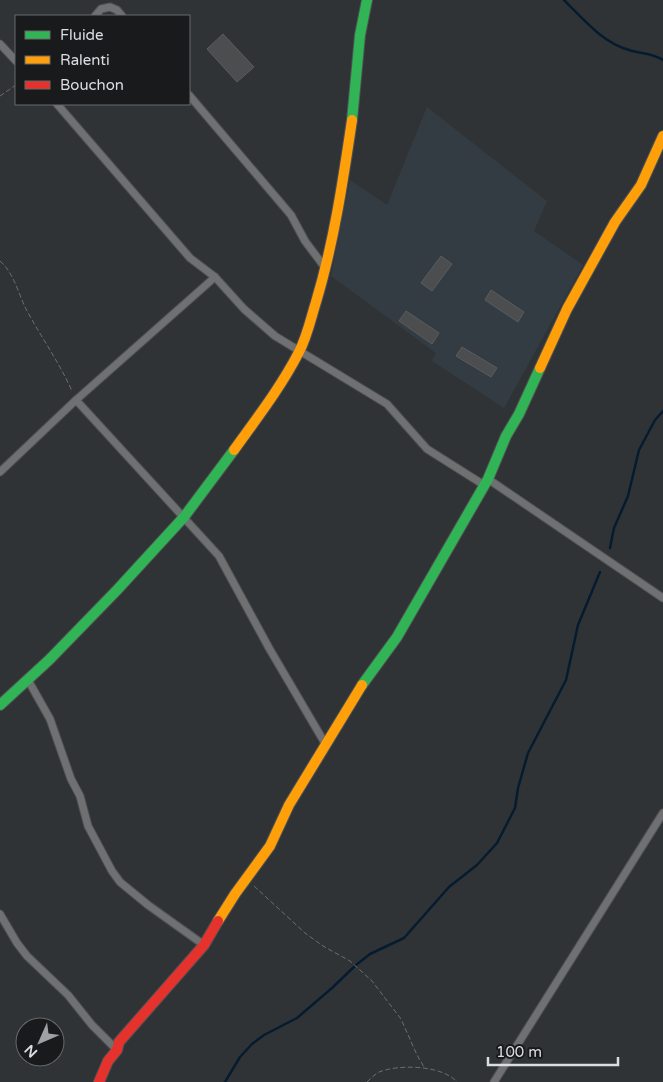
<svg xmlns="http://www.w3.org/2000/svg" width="663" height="1082" viewBox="0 0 663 1082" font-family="'Varela Round',sans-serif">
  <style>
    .built { fill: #343c43 }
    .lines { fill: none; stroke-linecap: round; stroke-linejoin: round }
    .stream { stroke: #051c30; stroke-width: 2.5 }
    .building { fill: #4c4d4f; stroke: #5c5c5d }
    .street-casing { stroke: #4f5153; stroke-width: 9 }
    .fast-casing { stroke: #4f5153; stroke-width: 12 }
    .slow-casing { stroke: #4f5153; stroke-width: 12 }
    .jam-casing { stroke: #4f5153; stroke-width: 12 }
    .path { stroke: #6b6d6e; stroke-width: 1; stroke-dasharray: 5 2.5; stroke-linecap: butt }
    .street { stroke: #6e7072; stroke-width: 7 }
    .fast { stroke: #30b455; stroke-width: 10 }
    .slow { stroke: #ff9f0a; stroke-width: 10 }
    .jam { stroke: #e5322d; stroke-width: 10 }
  </style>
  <rect width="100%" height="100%" fill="#303335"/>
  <!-- built -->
  <path class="built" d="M427,107L547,201L534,231L583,265L504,408L432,361L436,353L331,276L350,180L387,205Z"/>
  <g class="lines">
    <!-- stream -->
    <g class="stream">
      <path d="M564,0C584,20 602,42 629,50C641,54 652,53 663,60"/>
      <path d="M610,548L614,528L628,496L639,450L655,420L663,411"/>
      <path d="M225,1082L240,1057L252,1044L264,1035L297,1018L332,988L356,965L370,954L404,938L449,887L477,865L497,843L515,808L518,788L528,753L566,680L578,625L600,572"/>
    </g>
  </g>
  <!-- building -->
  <g class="building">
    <path d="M223,34L254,67L237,82L207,49Z"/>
    <path d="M441,256L452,264L432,291L421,283Z"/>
    <path d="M491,290L524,312L518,322L485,300Z"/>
    <path d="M406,311L439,333L432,344L399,321Z"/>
    <path d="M462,347L497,368L491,377L456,356Z"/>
  </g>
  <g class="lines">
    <!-- street casing -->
    <g class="street-casing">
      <g id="street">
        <path d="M95,16L101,9L110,7L117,10L122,16"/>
        <path d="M0,44L16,61"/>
        <path d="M189,95L291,215L305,241L326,269"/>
        <path d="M57,104L190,258L215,277L244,309L275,336L387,404L427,449L484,485"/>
        <path d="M76,400L219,556L269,648L326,745"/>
        <path d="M0,472L76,400L215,277"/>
        <path d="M488,479L663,598"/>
        <path d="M28,680L50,719L71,779L80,796L88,826L112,871L120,882L148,905L204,945"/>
        <path d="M0,914L17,943L27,956L68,995L92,1025L117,1050"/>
        <path d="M494,1082L663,813"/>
      </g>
    </g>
    <!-- fast casing -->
    <g class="fast-casing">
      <g id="fast">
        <path d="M352,120L360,35L367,0"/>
        <path d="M362,685L397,637L488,479L506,436L519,414L540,368"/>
        <path d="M0,705L49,660L117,590L184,517L234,450"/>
      </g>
    </g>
    <!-- slow casing -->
    <g class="slow-casing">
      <g id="slow">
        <path d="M540,368L567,309L615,222L641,185L663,136"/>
        <path d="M234,450C257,418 281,387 299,352C307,337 311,318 316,302C334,242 343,181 352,120"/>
        <path d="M218,921L235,894L270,846L289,805L362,685"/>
      </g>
    </g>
    <!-- jam casing -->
    <g class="jam-casing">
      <path id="jam" d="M99,1082L108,1061L117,1050L119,1042L204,945L218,921"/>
    </g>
    <!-- path -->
    <g class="path">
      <path d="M0,96L16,85"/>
      <path d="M0,261C14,273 18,293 26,309C41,337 59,362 72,391"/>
      <path d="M254,886L305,933L323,946L350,961L372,981L401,1019L417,1055L424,1067"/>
      <path d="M367,1082C371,1078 374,1075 379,1072C399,1064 442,1065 457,1082"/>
    </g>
    <!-- street -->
    <use href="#street" class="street"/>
    <!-- fast -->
    <use href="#fast" class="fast"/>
    <!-- slow -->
    <use href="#slow" class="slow"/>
    <!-- jam -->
    <use href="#jam" class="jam"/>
  </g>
  <!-- legend -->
  <rect x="15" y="15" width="175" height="90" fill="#181a1c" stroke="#66686a"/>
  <rect x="25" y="31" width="25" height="8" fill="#30b455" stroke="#66686a"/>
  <text x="60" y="40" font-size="15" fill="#dbdee0">Fluide</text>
  <rect x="25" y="56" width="25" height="8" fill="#ff9f0a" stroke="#66686a"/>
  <text x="60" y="65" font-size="15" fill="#dbdee0">Ralenti</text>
  <rect x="25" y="81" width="25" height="8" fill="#e5322d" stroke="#66686a"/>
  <text x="60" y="90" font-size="15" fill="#dbdee0">Bouchon</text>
  <!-- north arrow -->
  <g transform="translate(40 1042) rotate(225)"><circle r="24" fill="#181a1c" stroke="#66686a"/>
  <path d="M0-4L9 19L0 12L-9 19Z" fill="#9fa2a4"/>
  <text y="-8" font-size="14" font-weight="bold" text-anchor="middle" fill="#dbdee0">N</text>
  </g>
  <!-- scale -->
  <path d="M488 1057v8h130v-8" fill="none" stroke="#dbdee0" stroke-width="2.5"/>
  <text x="496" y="1057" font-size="15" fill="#dbdee0" stroke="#181a1c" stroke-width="4" paint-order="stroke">100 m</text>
</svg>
